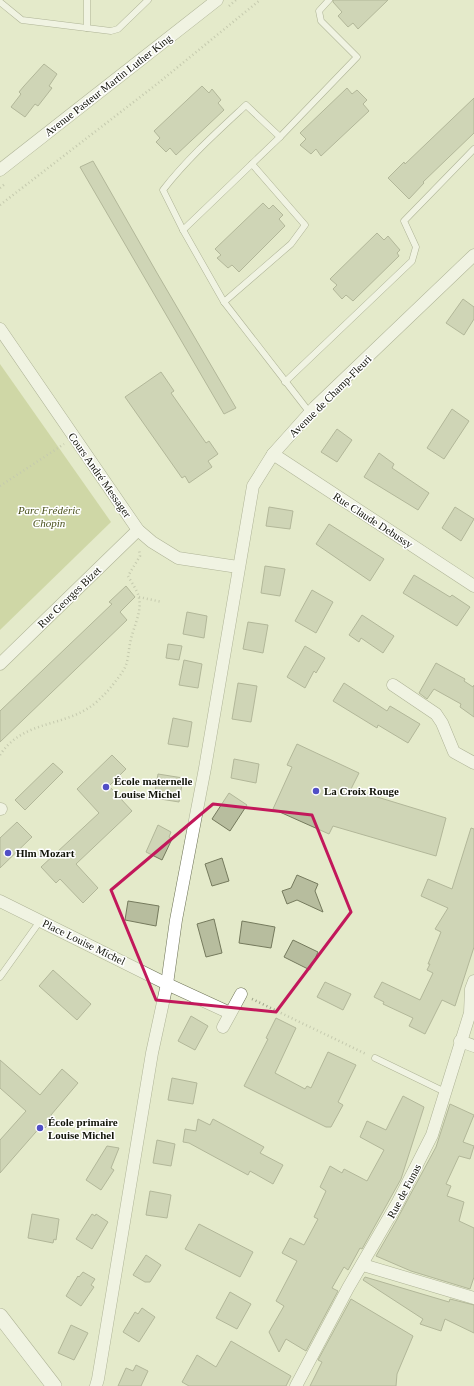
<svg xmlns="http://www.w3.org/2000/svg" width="474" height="1386" viewBox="0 0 474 1386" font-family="'Times New Roman',serif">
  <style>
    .green { fill: #b7c27a }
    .building { fill: #b7bd9e; stroke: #757a5d }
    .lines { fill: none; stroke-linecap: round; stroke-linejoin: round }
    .service-casing { stroke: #6e7357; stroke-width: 7 }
    .minor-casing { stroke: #6e7357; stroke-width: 13 }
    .tertiary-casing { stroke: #6e7357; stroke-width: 16 }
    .path { stroke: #9fa48b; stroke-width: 2.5; stroke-dasharray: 1 3; stroke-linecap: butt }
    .service { stroke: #fff; stroke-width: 6 }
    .minor { stroke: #fff; stroke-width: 12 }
    .tertiary { stroke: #fff; stroke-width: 15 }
    .marked { fill: none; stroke: #c2185b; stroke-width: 3; stroke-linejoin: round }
    .poi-dot { fill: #514fc6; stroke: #fff; stroke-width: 1.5 }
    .labels { text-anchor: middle; stroke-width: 3; stroke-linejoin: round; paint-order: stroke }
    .street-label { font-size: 11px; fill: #111308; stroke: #fff }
    .park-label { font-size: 11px; font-style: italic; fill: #4a511c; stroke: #fff }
    .poi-label { font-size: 11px; font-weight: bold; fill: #111308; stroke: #fff; text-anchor: start }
  </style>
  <rect width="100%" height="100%" fill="#e4eaca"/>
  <!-- green -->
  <path class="green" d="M0,364L111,522L0,630Z"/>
  <!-- building -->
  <g class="building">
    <path d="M333,0H388L358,29L353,23L348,27L338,16L342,12L333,2Z"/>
    <path d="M44,64L57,74L49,86L52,88L38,106L35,104L25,117L11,107L21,94L19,92L24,86Z"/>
    <path d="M202,86L209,93L212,89L221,100L218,103L224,110L176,155L170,148L166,152L156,142L160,138L154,131Z"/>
    <path d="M347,88L352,94L357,90L367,100L363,104L369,111L321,156L316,149L311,154L300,145L306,139L300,133Z"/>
    <path d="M474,98V133L423,182L424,183L409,199L388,178L404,162L405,164Z"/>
    <path d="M93,161L157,273L236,408L224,414L80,167Z"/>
    <path d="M263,203L269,209L273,205L283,215L279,219L285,226L239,272L232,265L228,268L217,258L221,255L215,249Z"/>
    <path d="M377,233L384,240L388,236L400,250L397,253L399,256L353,301L346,295L342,299L333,289L337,285L330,279Z"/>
    <path d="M463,299L474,307V319L464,335L446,323Z"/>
    <path d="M161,372L174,391L171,393L206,443L209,441L218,454L208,461L212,467L189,483L185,476L182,478L125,397Z"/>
    <path d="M452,409L469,421L444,459L427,448Z"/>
    <path d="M337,429L352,440L337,462L321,452Z"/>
    <path d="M379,453L394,464L392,468L429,493L418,510L364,477Z"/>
    <path d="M269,507L293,511L290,529L266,526Z"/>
    <path d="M455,507L474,519L461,541L442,528Z"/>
    <path d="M329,524L384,559L370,581L316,544Z"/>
    <path d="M265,566L285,569L280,596L261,593Z"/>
    <path d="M414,575L450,597L452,595L470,607L457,626L403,593Z"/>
    <path d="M126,586L135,597L120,612L127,620L0,742V711L112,604L109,602Z"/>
    <path d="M312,590L333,602L316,633L295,621Z"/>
    <path d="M187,612L207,616L204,638L183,634Z"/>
    <path d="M362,615L394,636L383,653L361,638L359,642L349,635Z"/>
    <path d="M248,622L268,625L263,653L243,649Z"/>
    <path d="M168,644L182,646L179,660L166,658Z"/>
    <path d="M305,646L325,658L316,673L314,671L305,688L287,677Z"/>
    <path d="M184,660L202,664L198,688L179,685Z"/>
    <path d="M436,663L465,679L464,681L473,687L474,685V717L460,707L461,704L434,689L427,699L419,693Z"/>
    <path d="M238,683L257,686L251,722L232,719Z"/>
    <path d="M344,683L387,711L390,706L420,724L408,743L378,725L377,728L333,701Z"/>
    <path d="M173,718L192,722L188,747L168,744Z"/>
    <path d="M297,744L359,773L351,789L446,818L436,856L333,826L329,834L273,809L292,767L287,765Z"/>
    <path d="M112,755L126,769L109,786L132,811L76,864L98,888L83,903L60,879L56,883L41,867L99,813L77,789Z"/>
    <path d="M234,759L259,764L256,783L231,778Z"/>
    <path d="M53,763L63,772L25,810L15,800Z"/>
    <path d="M158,774L183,778L179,802L154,798Z"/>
    <path d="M229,793L247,805L230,831L212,819Z"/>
    <path d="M17,822L32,837L0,868V838Z"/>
    <path d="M158,825L171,832L169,837L172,839L162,860L146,852Z"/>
    <path d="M471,828L474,829V947L455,1006L442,1000L425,1034L409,1026L413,1018L383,1004L384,1002L374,997L382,982L420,1000L433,973L427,970L430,964H428L441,932L435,929L448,908L421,896L428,879L452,889Z"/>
    <path d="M222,858L229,881L212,886L205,864Z"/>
    <path d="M297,875L318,884L315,891L323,912L297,900L287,904L282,891L291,888Z"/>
    <path d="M128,901L159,906L156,926L125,920Z"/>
    <path d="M214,919L222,953L206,957L197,924Z"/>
    <path d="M242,921L275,927L271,948L239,943Z"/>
    <path d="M293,940L318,952L310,970L284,957Z"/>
    <path d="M53,970L91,1004L77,1020L39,986Z"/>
    <path d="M325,982L351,994L343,1010L317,997Z"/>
    <path d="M191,1016L208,1026L195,1050L178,1041Z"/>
    <path d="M276,1018L296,1028L275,1073L305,1089L307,1086L311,1088L328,1052L356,1065L338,1102L343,1105L331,1127H326L244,1086L268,1039L266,1038Z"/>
    <path d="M0,1060L40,1095L62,1069L78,1083L51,1115L54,1118L45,1128L42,1125L0,1173V1140L26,1111L0,1088Z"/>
    <path d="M172,1078L197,1083L193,1104L168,1100Z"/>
    <path d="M403,1096L424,1107L401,1179L362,1249L360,1248L348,1270L344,1267L332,1288L338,1291L306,1351L286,1339L279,1352L269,1332L284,1306L276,1301L297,1261L282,1253L290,1238L304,1245L318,1219L314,1217L326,1191L320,1187L330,1166L342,1173L344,1169L367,1181L384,1150L360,1137L367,1121L386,1130Z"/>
    <path d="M450,1104L474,1115L463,1142L474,1146L470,1159L459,1156L446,1184L451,1186L447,1196L464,1202L459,1221L474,1228V1277L470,1289L411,1271L376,1256L395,1223L436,1147Z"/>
    <path d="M198,1119L210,1125L213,1119L264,1147L260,1153L283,1165L273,1184L250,1171L248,1175L189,1143L183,1142L185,1129L196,1131Z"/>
    <path d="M157,1140L175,1144L171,1166L153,1163Z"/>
    <path d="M107,1146L119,1148L111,1168L114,1170L101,1190L86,1180Z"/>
    <path d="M150,1191L171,1195L167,1218L146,1215Z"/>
    <path d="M32,1214L59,1219L56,1240L54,1239L53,1243L28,1238Z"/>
    <path d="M92,1214L95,1216L96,1214L108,1222L92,1249L76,1239Z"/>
    <path d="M199,1224L253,1252L240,1277L185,1249Z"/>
    <path d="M146,1255L161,1265L150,1282H145L133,1275Z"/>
    <path d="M83,1272L95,1279L91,1285L94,1287L81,1306L66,1296L78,1276L79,1277Z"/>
    <path d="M365,1277L449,1302L450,1299L474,1305V1333L445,1319L441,1331L420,1324L423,1319L363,1280Z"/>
    <path d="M230,1292L251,1304L237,1329L216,1318Z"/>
    <path d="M351,1299L413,1336L397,1374L396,1386H310L322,1362L318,1360Z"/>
    <path d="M142,1308L155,1317L139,1342L123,1332L135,1312L138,1314Z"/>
    <path d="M71,1325L88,1333L74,1360L58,1353Z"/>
    <path d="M231,1341L291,1376L286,1386H189L182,1382L197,1355L216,1367Z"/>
    <path d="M136,1365L148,1371L141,1386H118L126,1368L133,1371Z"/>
  </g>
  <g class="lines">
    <!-- service casing -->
    <g class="service-casing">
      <g id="service">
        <path d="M0,2L22,20L111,31L118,29L148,0"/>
        <path d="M87,28V0"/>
        <path d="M252,164L305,225L291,244L224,302L310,413"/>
        <path d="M183,230L280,137"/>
        <path d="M224,302L183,230L163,190C187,159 217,132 246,105L280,137L357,57L321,21L319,11L329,0"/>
        <path d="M285,382L412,261L416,247L404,221L474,149"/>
        <path d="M0,977L40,921"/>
        <path d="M375,1058L445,1092"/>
      </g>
    </g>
    <!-- minor casing -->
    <g class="minor-casing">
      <g id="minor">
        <path d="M0,170L217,0"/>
        <path d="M0,329L138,530L152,542L178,558L238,567"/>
        <path d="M273,454L474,586"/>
        <path d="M0,664L138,530"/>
        <path d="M393,685L436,714L442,723L454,752L474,763"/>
        <path d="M0,809H1"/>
        <path d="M0,901L167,984L230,1013"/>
        <path d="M223,1027L241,994"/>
        <path d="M460,1041L474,1046"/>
        <path d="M363,1265L474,1298"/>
        <path d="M96,1386L98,1379L152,1053L167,984L176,920L205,768L253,486L273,454L315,407L474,255"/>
        <path d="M296,1386L348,1288L398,1202L432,1135L470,1013L471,989L474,981"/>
      </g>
    </g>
    <!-- tertiary casing -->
    <g class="tertiary-casing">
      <path id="tertiary" d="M0,1316L54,1386"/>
    </g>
    <!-- path -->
    <g class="path">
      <path d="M229,6L236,0"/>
      <path d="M0,188L6,183"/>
      <path d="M0,205L157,84L260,0"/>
      <path d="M0,486L64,444"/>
      <path d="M139,597L162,602"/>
      <path d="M0,755C22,721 61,727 90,707C102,699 115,683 123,671C129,662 128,650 131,639C134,626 142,611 139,598C138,591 131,582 128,576L140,556L139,549"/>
      <path d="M252,999L366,1054"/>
    </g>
    <!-- service -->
    <use href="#service" class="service"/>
    <!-- minor -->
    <use href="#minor" class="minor"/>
    <!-- tertiary -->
    <use href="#tertiary" class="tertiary"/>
  </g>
  <!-- marked area -->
  <path d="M0 0H474V1386H0ZM213,804L312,815L351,912L276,1012L156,1000L111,890Z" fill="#e4eaca" fill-opacity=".55" fill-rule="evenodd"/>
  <path class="marked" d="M213,804L312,815L351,912L276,1012L156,1000L111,890Z"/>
  <!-- markers -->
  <g class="poi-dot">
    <circle cx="106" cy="787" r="4"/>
    <circle cx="316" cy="791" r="4"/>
    <circle cx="8" cy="853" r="4"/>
    <circle cx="40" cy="1128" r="4"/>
  </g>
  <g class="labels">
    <!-- street labels -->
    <g class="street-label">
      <text transform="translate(108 85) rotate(-38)" y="4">Avenue Pasteur Martin Luther King</text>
      <text transform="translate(330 396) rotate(-45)" y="4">Avenue de Champ-Fleuri</text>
      <text transform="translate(100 475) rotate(55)" y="4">Cours André Messager</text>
      <text transform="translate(373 520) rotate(33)" y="4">Rue Claude Debussy</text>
      <text transform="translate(69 597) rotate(-44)" y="4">Rue Georges Bizet</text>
      <text transform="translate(84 942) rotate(26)" y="4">Place Louise Michel</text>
      <text transform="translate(404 1191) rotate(-62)" y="4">Rue de Funas</text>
    </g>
    <!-- park labels -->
    <g class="park-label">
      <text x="49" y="514">Parc Frédéric<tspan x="49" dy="13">Chopin</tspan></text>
    </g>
    <!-- poi labels -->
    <g class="poi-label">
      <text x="114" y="785">École maternelle<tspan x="114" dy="13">Louise Michel</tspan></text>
      <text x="324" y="795">La Croix Rouge</text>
      <text x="16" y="857">Hlm Mozart</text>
      <text x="48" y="1126">École primaire<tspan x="48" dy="13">Louise Michel</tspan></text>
    </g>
  </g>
</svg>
